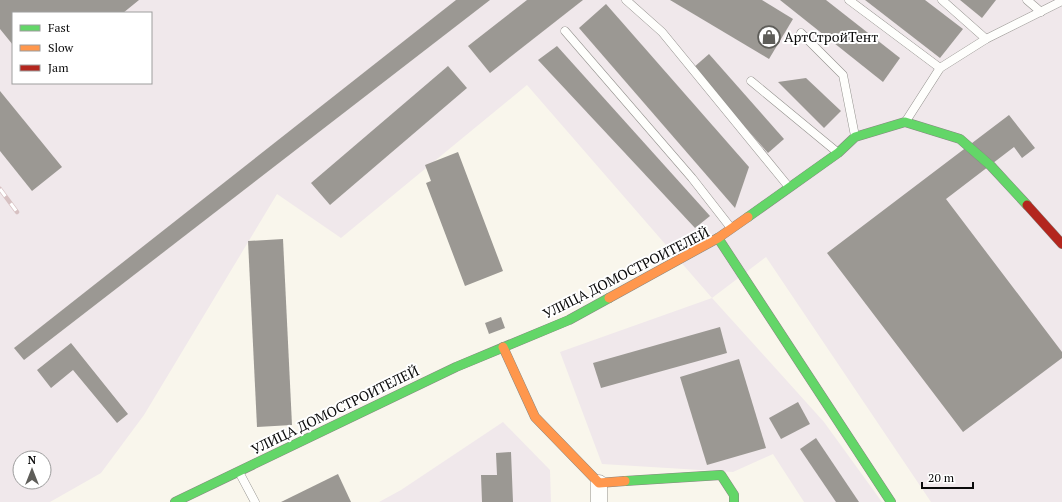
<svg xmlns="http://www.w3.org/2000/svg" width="1062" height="502" viewBox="0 0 1062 502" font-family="'PT Serif',serif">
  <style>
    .industrial { fill: #f0e8eb; fill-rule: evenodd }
    .building { fill: #9b9893 }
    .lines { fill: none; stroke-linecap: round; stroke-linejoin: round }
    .lane-casing { stroke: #92908c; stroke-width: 9 }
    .street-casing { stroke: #92908c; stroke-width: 17 }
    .fast-casing { stroke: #888782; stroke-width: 10 }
    .slow-casing { stroke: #888782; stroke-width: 10 }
    .jam-casing { stroke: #888782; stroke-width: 10 }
    .lane { stroke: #fefefc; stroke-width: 8 }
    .street { stroke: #fefefc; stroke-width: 16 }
    .fast { stroke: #63d668; stroke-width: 9 }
    .slow { stroke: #ff974d; stroke-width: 9 }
    .jam { stroke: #b3261e; stroke-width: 9 }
    .rail-casing { stroke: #d7c1c2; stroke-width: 4.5 }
    .rail { stroke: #fff; stroke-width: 3; stroke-dasharray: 9; stroke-linecap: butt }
    .labels { text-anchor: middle; stroke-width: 4; stroke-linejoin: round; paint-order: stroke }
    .poi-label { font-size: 14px; fill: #0a0a0a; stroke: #fff; text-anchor: start }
    .street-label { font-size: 14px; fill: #0a0a0a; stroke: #fff }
  </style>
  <rect width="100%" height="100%" fill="#f9f6ec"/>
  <!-- industrial -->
  <g class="industrial">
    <path d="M0,0H1062V502H931L766,257L712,298L824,422L882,502H804L773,454L733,472L602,464L560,352L712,298L527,85L341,238L277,194L144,415L101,473L50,502H0ZM13,13H151V83H13ZM20,458H44V482H20Z"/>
    <path d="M503,422L550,470L551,502H379L401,490Z"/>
  </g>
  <!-- building -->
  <g class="building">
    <path d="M0,0H139L123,13H13V45L0,29Z"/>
    <path d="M456,0H490L24,360L14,348Z"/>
    <path d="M527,0H583L490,73L468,46Z"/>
    <path d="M670,0H762L793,19L769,59Z"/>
    <path d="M780,0H826L900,58L883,82Z"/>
    <path d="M865,0H925L963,29L940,58Z"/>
    <path d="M960,0H996L982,18Z"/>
    <path d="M606,4L749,167L735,208L579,28Z"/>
    <path d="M557,46L710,216L695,228L538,60Z"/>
    <path d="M709,54L784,139L768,153L693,68Z"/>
    <path d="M448,66L467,88L330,205L311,183Z"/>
    <path d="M806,78L841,111L824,128L778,82Z"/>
    <path d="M0,91L62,167L32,191L0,151Z"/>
    <path d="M1009,115L1035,148L1022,158L1014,147L946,199L1062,352V358L963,432L827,253Z"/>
    <path d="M458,152L503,271L465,286L426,183L431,181L425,165Z"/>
    <path d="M283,239L292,425L257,427L248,241Z"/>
    <path d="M501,317L505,328L489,334L485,323Z"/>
    <path d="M720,327L727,353L601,388L593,363Z"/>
    <path d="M71,343L128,414L117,423L73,370L51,388L37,370Z"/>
    <path d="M739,359L766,448L707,465L680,377Z"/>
    <path d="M798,402L810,424L781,439L769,418Z"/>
    <path d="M816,438L859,502H836L800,449Z"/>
    <path d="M511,452L513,502H482L481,475H497L496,453Z"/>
    <path d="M338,474L351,502H281Z"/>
  </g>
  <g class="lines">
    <!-- lane casing -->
    <g class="lane-casing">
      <g id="lane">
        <path d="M626,0L662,32L788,186"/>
        <path d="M849,0L940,68"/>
        <path d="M942,0L986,39"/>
        <path d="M1027,0L1041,12"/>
        <path d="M565,31L692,178L731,228"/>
        <path d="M801,33L843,75L855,136"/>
        <path d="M751,81L837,152"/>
        <path d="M906,121L940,68L986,39L1062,1"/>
        <path d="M239,472L255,502"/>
      </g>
    </g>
    <!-- street casing -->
    <g class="street-casing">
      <path id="street" d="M599,502V483"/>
    </g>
    <!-- fast casing -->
    <g class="fast-casing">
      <g id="fast">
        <path d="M748,217L838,153L855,137L905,122L960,139L991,166L1027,205"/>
        <path d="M718,238L891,502"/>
        <path d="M625,481L721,475L734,495V502"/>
        <path d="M175,502L456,367L569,320L609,298"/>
      </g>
    </g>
    <!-- slow casing -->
    <g class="slow-casing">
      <g id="slow">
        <path d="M609,298L718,238L748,217"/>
        <path d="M503,347L535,417L599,483L625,481"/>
      </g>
    </g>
    <!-- jam casing -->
    <g class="jam-casing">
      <path id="jam" d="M1027,205L1062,244"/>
    </g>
    <!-- lane -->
    <use href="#lane" class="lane"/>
    <!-- street -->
    <use href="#street" class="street"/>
    <!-- fast -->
    <use href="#fast" class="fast"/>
    <!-- slow -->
    <use href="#slow" class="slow"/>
    <!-- jam -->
    <use href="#jam" class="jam"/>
    <!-- rail casing -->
    <g class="rail-casing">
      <path id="rail" d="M0,189L17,212"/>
    </g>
    <!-- rail -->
    <use href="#rail" class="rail"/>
  </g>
  <!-- icons -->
  <defs>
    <g id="shop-ring" transform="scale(1.15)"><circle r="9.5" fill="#fff" stroke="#5e5d59" stroke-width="1.5"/><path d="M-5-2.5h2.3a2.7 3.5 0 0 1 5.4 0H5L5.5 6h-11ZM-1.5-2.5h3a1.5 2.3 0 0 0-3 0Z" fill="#5e5d59"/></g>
  </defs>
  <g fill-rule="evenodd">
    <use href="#shop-ring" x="769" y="37"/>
  </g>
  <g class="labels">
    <!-- poi labels -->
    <g class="poi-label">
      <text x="784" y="42">АртСтройТент</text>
    </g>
    <!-- street labels -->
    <g class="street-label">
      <text transform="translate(626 273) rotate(-27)" y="5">УЛИЦА ДОМОСТРОИТЕЛЕЙ</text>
      <text transform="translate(335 410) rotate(-26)" y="5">УЛИЦА ДОМОСТРОИТЕЛЕЙ</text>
    </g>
  </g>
  <!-- legend -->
  <rect x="12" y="12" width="140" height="72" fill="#ffffff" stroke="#9d9d9d"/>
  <rect x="20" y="25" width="20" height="6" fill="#63d668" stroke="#9d9d9d"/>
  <text x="48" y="32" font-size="12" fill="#0a0a0a">Fast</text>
  <rect x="20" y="45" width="20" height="6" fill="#ff974d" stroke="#9d9d9d"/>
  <text x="48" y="52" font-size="12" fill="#0a0a0a">Slow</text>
  <rect x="20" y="65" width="20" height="6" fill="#b3261e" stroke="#9d9d9d"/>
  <text x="48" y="72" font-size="12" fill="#0a0a0a">Jam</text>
  <!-- north arrow -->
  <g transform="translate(32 470)"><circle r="19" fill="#ffffff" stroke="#9d9d9d"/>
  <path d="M0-3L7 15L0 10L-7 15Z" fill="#5e5d59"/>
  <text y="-6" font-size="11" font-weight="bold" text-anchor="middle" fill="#0a0a0a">N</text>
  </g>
  <!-- scale -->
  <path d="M922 482v6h51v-6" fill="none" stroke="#0a0a0a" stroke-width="2"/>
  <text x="928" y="482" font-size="12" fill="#0a0a0a" stroke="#ffffff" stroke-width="3" paint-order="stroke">20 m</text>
</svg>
